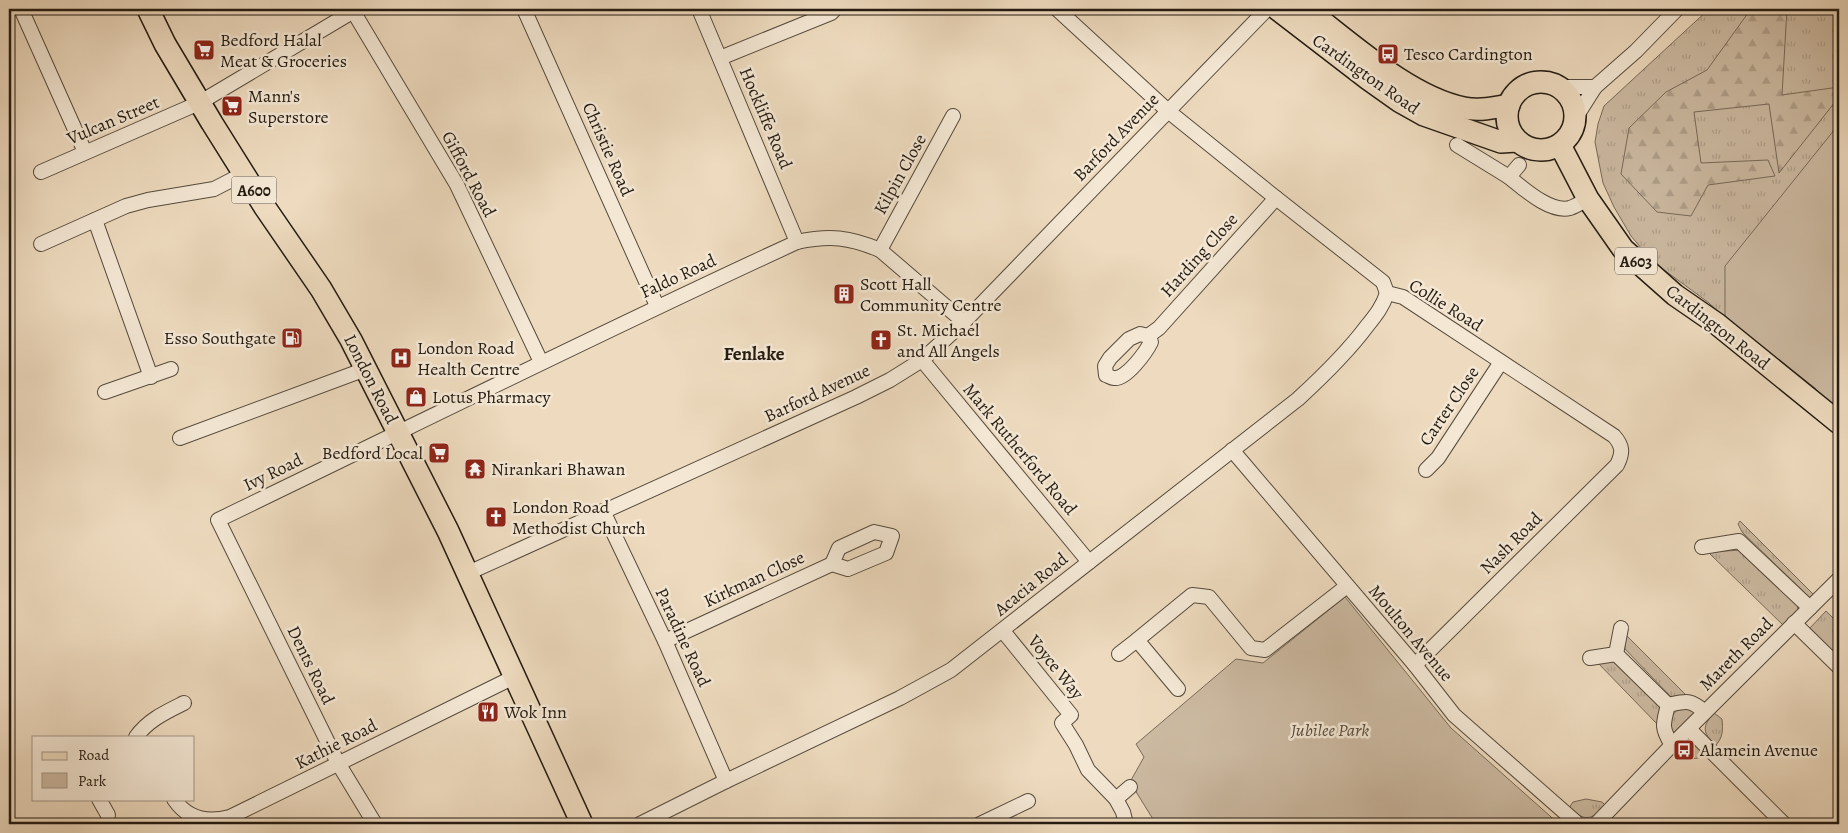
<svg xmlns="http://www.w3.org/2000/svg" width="1848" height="833" viewBox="0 0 1848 833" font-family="Alegreya,serif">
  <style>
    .grass { fill: url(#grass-tufts); stroke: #786a5a }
    .forest { fill: url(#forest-firs); stroke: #786a5a }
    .green { fill: #ccbaa2; stroke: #786a5a }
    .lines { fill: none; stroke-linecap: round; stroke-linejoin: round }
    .minor-casing { stroke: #564b3d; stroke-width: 16 }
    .primary-casing { stroke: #241b12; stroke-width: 24 }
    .minor { stroke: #f4e8d5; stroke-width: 14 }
    .primary { stroke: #eedbbf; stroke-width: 21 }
    .labels { text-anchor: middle; stroke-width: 5; stroke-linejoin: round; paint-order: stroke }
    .shield { fill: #f4e8d5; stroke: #62584c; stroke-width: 1 }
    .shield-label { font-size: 16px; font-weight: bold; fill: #241b12 }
    .poi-label { font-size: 18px; fill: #241b12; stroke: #f4e8d5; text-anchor: start }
    .street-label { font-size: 18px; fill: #241b12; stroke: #f4e8d5 }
    .park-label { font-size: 18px; font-style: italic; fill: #564b3d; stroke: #f4e8d5 }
    .neighbourhood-label { font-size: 19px; font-weight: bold; fill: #241b12; stroke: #f4e8d5 }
  </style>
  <defs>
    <pattern id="grass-tufts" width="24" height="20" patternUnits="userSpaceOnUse" patternTransform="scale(1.25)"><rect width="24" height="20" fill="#ccbaa2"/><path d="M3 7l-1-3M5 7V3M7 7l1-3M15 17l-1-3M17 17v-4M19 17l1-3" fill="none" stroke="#af9f8a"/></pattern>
    <pattern id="forest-firs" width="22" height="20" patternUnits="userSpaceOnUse" patternTransform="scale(1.25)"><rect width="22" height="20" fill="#ccbaa2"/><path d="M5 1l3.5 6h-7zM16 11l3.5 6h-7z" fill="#af9f8a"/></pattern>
  </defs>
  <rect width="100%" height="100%" fill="#eedbbf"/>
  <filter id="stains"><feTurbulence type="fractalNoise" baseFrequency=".004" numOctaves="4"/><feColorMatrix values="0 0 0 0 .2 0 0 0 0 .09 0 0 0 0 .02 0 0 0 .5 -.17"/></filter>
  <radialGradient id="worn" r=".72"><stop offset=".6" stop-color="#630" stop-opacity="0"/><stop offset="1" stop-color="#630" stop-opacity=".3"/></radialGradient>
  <!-- grass -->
  <g class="grass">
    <path d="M1709,9H1839V139L1725,318L1709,303L1652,261L1631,236L1614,207L1603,183L1595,142L1598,124L1604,106Z"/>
    <path d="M1740,521L1816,597L1810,598L1742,532L1738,524Z"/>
    <path d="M1742,550L1797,603L1798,611L1784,626L1708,552Z"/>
    <path d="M1826,611L1839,624V658L1810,628Z"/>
    <path d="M1625,634L1690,699L1672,698L1625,649Z"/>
    <path d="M1612,660L1620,663L1662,706L1659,726L1597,662Z"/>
    <path d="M1688,705L1697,712L1676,733L1670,731C1671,715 1672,711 1688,705Z"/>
    <path d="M1714,713L1722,719C1723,730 1723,737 1716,745C1702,733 1702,726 1714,713Z"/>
    <path d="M1686,743H1695L1708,754C1697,760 1686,761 1675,753L1681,746Z"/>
    <path d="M1586,799L1602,802L1606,806C1590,820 1586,822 1569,808L1573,802Z"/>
  </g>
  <!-- forest -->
  <path class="forest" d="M1751,9H1787L1782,95L1839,87V97L1779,173L1769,104L1694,112L1701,163L1768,160L1775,176L1708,185L1691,216L1657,212L1621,174L1629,128L1666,92L1707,70Z"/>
  <!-- green -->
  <g class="green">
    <path d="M1839,124V414L1827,404L1815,388L1725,318V266Z"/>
    <path d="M1345,597L1451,728L1559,824H1156L1130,782L1144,757L1136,744L1236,659L1263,663Z"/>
  </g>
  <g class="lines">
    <!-- minor casing -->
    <g class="minor-casing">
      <g id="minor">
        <path d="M21,9L85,152"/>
        <path d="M524,9L657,306"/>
        <path d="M699,9L797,242"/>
        <path d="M1057,9L1168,111L1276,198L1383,282L1387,293"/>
        <path d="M353,11L457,185L541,362"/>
        <path d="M720,58L831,13L835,9"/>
        <path d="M1560,87H1595L1576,117"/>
        <path d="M1595,87L1636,51L1677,9"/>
        <path d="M1457,145L1509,177"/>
        <path d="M1519,165L1509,177C1524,189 1550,213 1570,208C1576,206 1582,202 1588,199"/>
        <path d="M41,172L199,103L357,9"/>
        <path d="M95,220L151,377"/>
        <path d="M41,244L126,206L148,200L214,189L245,173"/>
        <path d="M880,250L953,116"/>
        <path d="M1387,293L1403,297L1614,436C1623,446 1623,453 1617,465L1415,665"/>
        <path d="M1140,334L1148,336L1151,342C1146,352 1126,380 1114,378C1111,378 1109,376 1106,375L1105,366L1110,358L1129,339Z"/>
        <path d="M1148,336L1159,328L1276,198"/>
        <path d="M922,360L1089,562"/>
        <path d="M105,392L171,369"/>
        <path d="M180,438L355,373L366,367"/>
        <path d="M1232,450L1415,665L1454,715L1578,824"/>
        <path d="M1426,470L1438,458L1501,362"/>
        <path d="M603,511L665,641L726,781"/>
        <path d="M874,532L892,536L886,553L848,569L832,564L839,548Z"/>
        <path d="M1702,547L1739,541L1810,608"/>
        <path d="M468,573L856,397L890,380L922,360L964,322L1267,9"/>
        <path d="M1794,623L1839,667"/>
        <path d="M1003,631L1071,715L1062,723L1076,745L1088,770L1116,799L1123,812L1126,824"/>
        <path d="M665,641L832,564"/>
        <path d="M1119,654L1137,640"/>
        <path d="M1616,654L1621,628"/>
        <path d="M1590,658L1616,654L1668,705"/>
        <path d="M1178,689L1137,640L1192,595L1209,597L1251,648L1265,650L1347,586"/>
        <path d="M1689,729L1784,824"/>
        <path d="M136,737C148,720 166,712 184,703"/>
        <path d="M1672,745C1661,728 1663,724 1668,705C1687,701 1690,699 1705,712"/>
        <path d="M99,799L108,815"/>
        <path d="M174,799C188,820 208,823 230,817L516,676"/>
        <path d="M1116,799L1130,787"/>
        <path d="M375,824L338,763L218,520C411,427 603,331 797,242C830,235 849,237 880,250L964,322"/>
        <path d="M640,824L726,781L900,698L951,670L1298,399C1323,376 1347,353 1367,326C1376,315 1383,306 1387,293"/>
        <path d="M980,824L1028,801"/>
        <path d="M1596,824L1672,745L1839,579"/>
      </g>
    </g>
    <!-- primary casing -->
    <g class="primary-casing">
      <g id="primary">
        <path d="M148,9L165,44L212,123L264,206L321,289L351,340L448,531L582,824"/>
        <path d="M1277,9L1368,79L1399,101L1424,115L1501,142L1517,141"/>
        <path d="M1306,9C1350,42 1409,97 1464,108C1479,111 1494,108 1509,105"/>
        <circle cx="1541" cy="116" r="34"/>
        <path d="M1560,145L1588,199L1623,249L1675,295L1717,324L1839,423"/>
      </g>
    </g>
    <!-- minor -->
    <use href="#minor" class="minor"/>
    <!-- primary -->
    <use href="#primary" class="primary"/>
  </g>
  <!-- icons -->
  <defs>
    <g id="supermarket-square" transform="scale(1.125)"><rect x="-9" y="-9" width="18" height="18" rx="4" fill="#8f2418" stroke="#f4e8d5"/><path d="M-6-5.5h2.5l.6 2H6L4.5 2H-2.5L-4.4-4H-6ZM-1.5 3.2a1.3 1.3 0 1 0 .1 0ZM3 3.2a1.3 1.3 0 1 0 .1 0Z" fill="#fff"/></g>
    <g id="bus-square" transform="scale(1.125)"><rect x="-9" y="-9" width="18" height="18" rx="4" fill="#8f2418" stroke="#f4e8d5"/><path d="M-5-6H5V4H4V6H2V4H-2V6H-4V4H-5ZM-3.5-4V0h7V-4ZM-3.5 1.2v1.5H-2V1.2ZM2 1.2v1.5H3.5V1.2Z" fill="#fff"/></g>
    <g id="building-square" transform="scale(1.125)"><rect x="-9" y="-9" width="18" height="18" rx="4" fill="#8f2418" stroke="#f4e8d5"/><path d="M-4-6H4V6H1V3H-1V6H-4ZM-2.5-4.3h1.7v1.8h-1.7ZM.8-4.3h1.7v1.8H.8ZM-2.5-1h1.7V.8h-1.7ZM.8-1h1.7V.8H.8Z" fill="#fff"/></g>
    <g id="fuel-square" transform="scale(1.125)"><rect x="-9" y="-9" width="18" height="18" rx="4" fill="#8f2418" stroke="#f4e8d5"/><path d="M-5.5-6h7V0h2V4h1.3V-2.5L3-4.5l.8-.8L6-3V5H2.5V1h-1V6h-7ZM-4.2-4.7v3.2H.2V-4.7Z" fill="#fff"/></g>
    <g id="church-square" transform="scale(1.125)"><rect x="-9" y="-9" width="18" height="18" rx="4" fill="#8f2418" stroke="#f4e8d5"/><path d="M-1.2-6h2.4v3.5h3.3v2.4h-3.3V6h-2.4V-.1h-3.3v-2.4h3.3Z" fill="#fff"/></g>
    <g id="hospital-square" transform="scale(1.125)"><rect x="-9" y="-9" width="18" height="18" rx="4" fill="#8f2418" stroke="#f4e8d5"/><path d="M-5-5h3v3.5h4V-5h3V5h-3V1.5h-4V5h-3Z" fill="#fff"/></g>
    <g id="shop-square" transform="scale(1.125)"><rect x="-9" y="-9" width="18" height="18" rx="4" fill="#8f2418" stroke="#f4e8d5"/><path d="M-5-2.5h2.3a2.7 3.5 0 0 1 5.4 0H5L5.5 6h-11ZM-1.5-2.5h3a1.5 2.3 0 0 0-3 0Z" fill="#fff"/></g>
    <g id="temple-square" transform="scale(1.125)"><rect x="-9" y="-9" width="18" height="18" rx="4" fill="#8f2418" stroke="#f4e8d5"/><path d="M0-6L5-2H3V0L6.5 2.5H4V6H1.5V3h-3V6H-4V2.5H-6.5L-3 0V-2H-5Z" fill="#fff"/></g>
    <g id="restaurant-square" transform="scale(1.125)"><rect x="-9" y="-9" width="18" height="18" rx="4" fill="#8f2418" stroke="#f4e8d5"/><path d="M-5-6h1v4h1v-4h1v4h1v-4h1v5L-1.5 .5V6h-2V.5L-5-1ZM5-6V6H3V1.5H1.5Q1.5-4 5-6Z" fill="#fff"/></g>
  </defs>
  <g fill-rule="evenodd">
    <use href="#supermarket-square" x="204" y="50"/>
    <use href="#bus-square" x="1388" y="54"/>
    <use href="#supermarket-square" x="232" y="106"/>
    <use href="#building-square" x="844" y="294"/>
    <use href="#fuel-square" x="292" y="338"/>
    <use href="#church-square" x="881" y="340"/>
    <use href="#hospital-square" x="401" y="358"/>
    <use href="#shop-square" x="416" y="397"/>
    <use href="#supermarket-square" x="439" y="453"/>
    <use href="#temple-square" x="475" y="469"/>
    <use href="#church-square" x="496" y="517"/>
    <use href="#restaurant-square" x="488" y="712"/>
    <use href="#bus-square" x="1684" y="750"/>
  </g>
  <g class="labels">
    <!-- shield labels -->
    <g class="shield">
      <rect x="231.5" y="176.5" width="45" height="27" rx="4"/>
      <rect x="1615" y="247.5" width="42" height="27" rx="4"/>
    </g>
    <g class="shield-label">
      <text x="254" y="196">A600</text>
      <text x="1636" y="267">A603</text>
    </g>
    <!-- poi labels -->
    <g class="poi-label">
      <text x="220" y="46">Bedford Halal<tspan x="220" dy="21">Meat &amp; Groceries</tspan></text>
      <text x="1404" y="60">Tesco Cardington</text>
      <text x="248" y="102">Mann's<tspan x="248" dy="21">Superstore</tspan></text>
      <text x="860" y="290">Scott Hall<tspan x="860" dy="21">Community Centre</tspan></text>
      <text x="897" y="336">St. Michael<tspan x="897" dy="21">and All Angels</tspan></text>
      <text x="276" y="344" text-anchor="end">Esso Southgate</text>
      <text x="417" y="354">London Road<tspan x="417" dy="21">Health Centre</tspan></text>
      <text x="432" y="403">Lotus Pharmacy</text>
      <text x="423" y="459" text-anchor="end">Bedford Local</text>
      <text x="491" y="475">Nirankari Bhawan</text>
      <text x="512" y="513">London Road<tspan x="512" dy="21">Methodist Church</tspan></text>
      <text x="504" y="718">Wok Inn</text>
      <text x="1700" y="756">Alamein Avenue</text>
    </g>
    <!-- street labels -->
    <g class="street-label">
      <text transform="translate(1366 74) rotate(35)" y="6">Cardington Road</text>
      <text transform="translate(766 118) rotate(67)" y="6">Hockliffe Road</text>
      <text transform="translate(113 120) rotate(-23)" y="6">Vulcan Street</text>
      <text transform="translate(1116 137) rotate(-46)" y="6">Barford Avenue</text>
      <text transform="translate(608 149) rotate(66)" y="6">Christie Road</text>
      <text transform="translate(469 174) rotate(62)" y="6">Gifford Road</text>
      <text transform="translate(900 174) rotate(-61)" y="6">Kilpin Close</text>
      <text transform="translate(1199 255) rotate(-48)" y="6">Harding Close</text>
      <text transform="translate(678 276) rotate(-25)" y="6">Faldo Road</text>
      <text transform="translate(1446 305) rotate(32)" y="6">Collie Road</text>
      <text transform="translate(1718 327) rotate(38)" y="6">Cardington Road</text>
      <text transform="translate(371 379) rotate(63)" y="6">London Road</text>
      <text transform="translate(817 393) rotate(-25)" y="6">Barford Avenue</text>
      <text transform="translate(1449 406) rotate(-56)" y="6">Carter Close</text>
      <text transform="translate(1020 449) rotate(50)" y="6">Mark Rutherford Road</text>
      <text transform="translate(273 472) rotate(-26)" y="6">Ivy Road</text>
      <text transform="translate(1511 543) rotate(-45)" y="6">Nash Road</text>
      <text transform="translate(754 579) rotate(-25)" y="6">Kirkman Close</text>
      <text transform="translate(1031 584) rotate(-39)" y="6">Acacia Road</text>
      <text transform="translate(1411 633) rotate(50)" y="6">Moulton Avenue</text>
      <text transform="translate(683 637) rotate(65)" y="6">Paradine Road</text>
      <text transform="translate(1736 654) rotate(-45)" y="6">Mareth Road</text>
      <text transform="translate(311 665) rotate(64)" y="6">Dents Road</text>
      <text transform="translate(1056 667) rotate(51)" y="6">Voyce Way</text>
      <text transform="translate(336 744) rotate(-27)" y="6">Kathie Road</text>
    </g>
    <!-- park labels -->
    <g class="park-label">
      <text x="1330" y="736">Jubilee Park</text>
    </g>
    <!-- neighbourhood labels -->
    <g class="neighbourhood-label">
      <text x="754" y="360">Fenlake</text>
    </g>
  </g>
  <!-- margin -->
  <rect width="1848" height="833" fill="none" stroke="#eedbbf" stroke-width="30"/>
  <rect x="10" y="10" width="1828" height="813" fill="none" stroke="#241b12" stroke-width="2.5"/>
  <rect x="15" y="15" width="1818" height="803" fill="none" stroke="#241b12"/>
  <!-- legend -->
  <rect x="32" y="736" width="162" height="65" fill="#f4e8d5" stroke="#a19687"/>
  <rect x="42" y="752" width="25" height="8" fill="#eedbbf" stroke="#a19687"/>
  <text x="78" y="760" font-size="15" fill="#241b12">Road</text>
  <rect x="42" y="773" width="25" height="15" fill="#ccbaa2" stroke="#a19687"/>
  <text x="78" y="786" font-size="15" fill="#241b12">Park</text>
  <rect width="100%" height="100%" filter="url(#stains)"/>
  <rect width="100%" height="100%" fill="url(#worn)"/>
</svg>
